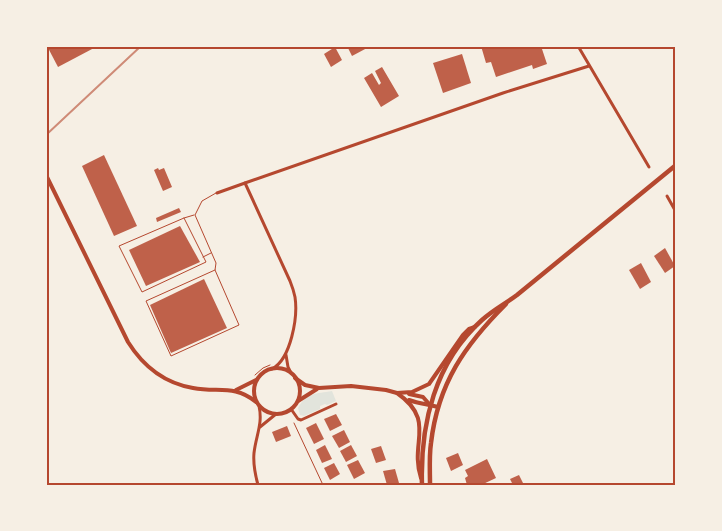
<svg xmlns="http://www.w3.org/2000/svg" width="722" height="531" viewBox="0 0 722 531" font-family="Arial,sans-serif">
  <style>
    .green { fill: #e2e4dc }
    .building { fill: #bf614a }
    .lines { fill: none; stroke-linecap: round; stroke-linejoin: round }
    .path { stroke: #b5482f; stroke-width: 1 }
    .service { stroke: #b5482f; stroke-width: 1 }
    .minor { stroke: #b5482f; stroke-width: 3 }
    .tertiary { stroke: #b5482f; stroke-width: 4 }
    .secondary { stroke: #b5482f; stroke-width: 4.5 }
    .rail { stroke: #cf8b77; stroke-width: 2 }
    .neatline { fill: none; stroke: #b5482f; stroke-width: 2 }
  </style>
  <rect width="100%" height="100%" fill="#f6efe4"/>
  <!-- green -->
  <path class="green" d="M332,391L336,401L327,405L325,404L320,406V409L304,416L300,415L298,408C307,392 316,394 332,391Z"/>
  <!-- building -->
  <g class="building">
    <path d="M47,46H93L94,48L58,67Z"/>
    <path d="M347,46H366L367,48L352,56Z"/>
    <path d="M481,46H526V48L541,46L547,64L533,69L532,65L496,77L491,62L486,63Z"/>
    <path d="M335,47L342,60L331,67L324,54Z"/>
    <path d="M462,54L471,83L443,93L433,63Z"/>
    <path d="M382,67L399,96L381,107L364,78L372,73L379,85L381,83L375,71Z"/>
    <path d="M104,155L137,226L114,236L82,166Z"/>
    <path d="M158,168L159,170L164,168L172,187L163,191L154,170Z"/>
    <path d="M179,208L181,212L157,222L156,218Z"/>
    <path d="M180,226L200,262L146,286L129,250Z"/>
    <path d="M665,248L675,266L665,273L654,256Z"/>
    <path d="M641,263L651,282L640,289L629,270Z"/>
    <path d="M204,279L227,328L171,353L150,305Z"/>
    <path d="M336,414L342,425L330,431L324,419Z"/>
    <path d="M316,423L324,439L314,444L306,428Z"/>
    <path d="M287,426L291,436L276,442L272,432Z"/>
    <path d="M344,430L350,442L339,448L332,436Z"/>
    <path d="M325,445L332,459L322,463L316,450Z"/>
    <path d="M351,445L357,456L346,462L340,451Z"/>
    <path d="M381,446L386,460L376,463L371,449Z"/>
    <path d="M458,453L463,465L451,471L446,458Z"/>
    <path d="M487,459L496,478L481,485H467L465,478L468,476L465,470Z"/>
    <path d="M358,460L365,473L354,479L347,465Z"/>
    <path d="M334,463L340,474L330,480L324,468Z"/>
    <path d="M395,469L399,483L387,485L383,471Z"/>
    <path d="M519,475L524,485H513L510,479Z"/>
  </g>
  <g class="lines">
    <!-- path -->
    <g class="path">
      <path d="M255,375L263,368L270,365"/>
      <path d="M294,423L323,485"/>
    </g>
    <!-- service -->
    <g class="service">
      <path d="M184,218L206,262L142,292L119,246L184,218L194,215"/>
      <path d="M203,257L211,253"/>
      <path d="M215,270L146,301L171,356L239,325L215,270L216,263L195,215L202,201L216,193"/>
    </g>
    <!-- minor -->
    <g class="minor">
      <path d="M578,46L649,167"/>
      <path d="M217,193L245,183"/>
      <path d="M667,196L676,212"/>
      <path d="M286,355L288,367L291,373"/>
      <path d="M272,369C291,359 298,317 295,297C294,292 292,286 290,281L245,183L503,93L589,66"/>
      <path d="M291,409L298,419L301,420L336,404"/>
      <path d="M260,427L276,414"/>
      <path d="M258,485C255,474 253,464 254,453C256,435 263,424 259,406"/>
    </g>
    <!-- tertiary -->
    <g class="tertiary">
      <path d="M46,175L128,342C143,366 164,383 193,388C218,393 234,384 256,402"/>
      <circle cx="277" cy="391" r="23"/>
      <path d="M295,378L305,385L319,388L351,386L386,390L397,393L412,392L429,384L463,335L469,329L475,327"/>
      <path d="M236,390L256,380"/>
      <path d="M397,393C437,421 409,442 421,478"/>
      <path d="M409,394L423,397L430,405"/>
      <path d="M409,400C420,404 428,404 438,407"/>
      <path d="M298,401L317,389"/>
    </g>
    <!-- secondary -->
    <g class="secondary">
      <path d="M422,485C420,424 435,362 482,320C493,310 505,304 517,295L676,165"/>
      <path d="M430,485C430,471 429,456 431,443C438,383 465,345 506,304"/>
    </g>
    <!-- rail -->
    <path class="rail" d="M46,135L141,46"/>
  </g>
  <!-- border -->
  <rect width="722" height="531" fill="none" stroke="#f6efe4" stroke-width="95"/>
  <rect x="48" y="48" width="626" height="436" class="neatline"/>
</svg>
